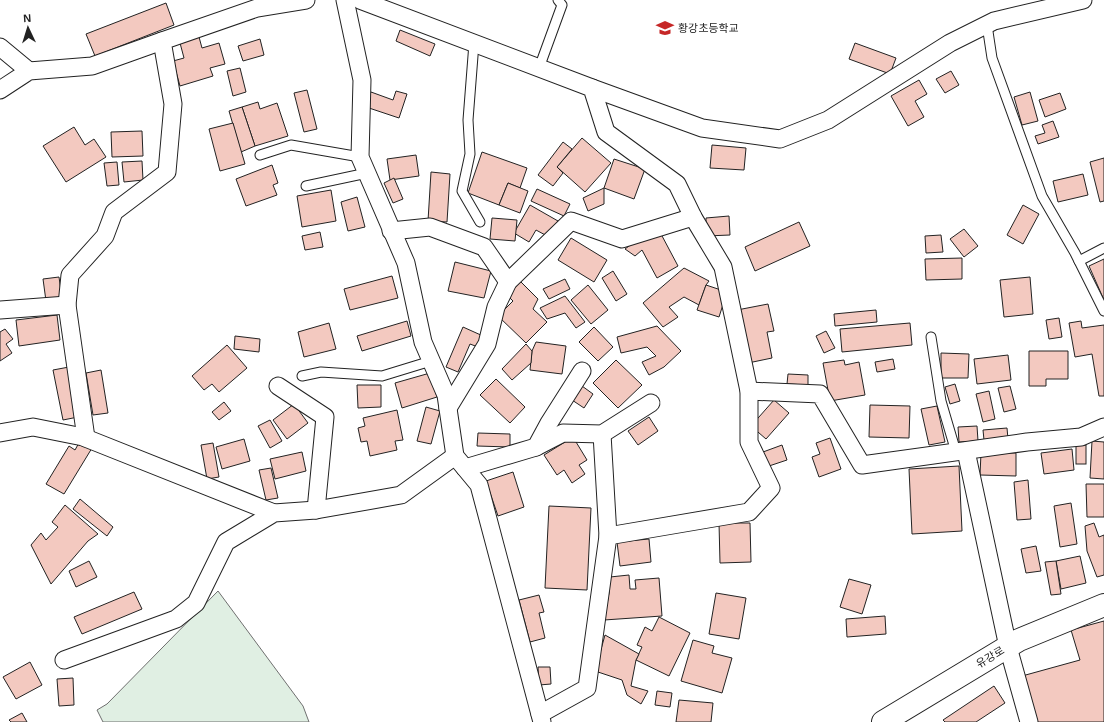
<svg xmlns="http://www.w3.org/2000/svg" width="1104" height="722" viewBox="0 0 1104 722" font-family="Helvetica,'Noto Sans KR',sans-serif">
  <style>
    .grass { fill: #e0efe3; stroke: #6f6f6f }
    .building { fill: #f3c9c0; stroke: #222 }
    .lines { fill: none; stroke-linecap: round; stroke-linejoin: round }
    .service-casing { stroke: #222; stroke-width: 11 }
    .minor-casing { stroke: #222; stroke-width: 19 }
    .secondary-casing { stroke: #222; stroke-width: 24 }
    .service { stroke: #fff; stroke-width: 9 }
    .minor { stroke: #fff; stroke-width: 17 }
    .secondary { stroke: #fff; stroke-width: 22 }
    .labels { text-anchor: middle; stroke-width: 3; stroke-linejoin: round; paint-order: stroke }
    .poi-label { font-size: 11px; fill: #222; stroke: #fff; text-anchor: start }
    .street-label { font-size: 11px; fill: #222; stroke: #fff }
  </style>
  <rect width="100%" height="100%" fill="#fff"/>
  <!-- grass -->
  <path class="grass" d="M218,591L303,706L309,722H103L97,710L107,704Z"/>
  <!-- building -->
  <g class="building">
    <path d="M166,3L174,25L95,56L86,34Z"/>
    <path d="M400,30L435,44L430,56L396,41Z"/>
    <path d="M199,37L202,48L219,43L225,64L210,68L213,76L180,86L173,61L184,58L180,43Z"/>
    <path d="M260,39L264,55L243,61L238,46Z"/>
    <path d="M855,43L896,58L890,74L849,59Z"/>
    <path d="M240,68L246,92L233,96L227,71Z"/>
    <path d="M951,71L959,85L945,93L936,79Z"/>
    <path d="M919,80L927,94L915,101L924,117L908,126L891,96Z"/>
    <path d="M307,90L317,129L304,132L294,93Z"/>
    <path d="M396,91L407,94L399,118L366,107L371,92L393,100Z"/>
    <path d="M1030,92L1038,121L1022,125L1014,97Z"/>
    <path d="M1060,93L1066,109L1045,117L1039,100Z"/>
    <path d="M258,102L260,109L277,103L288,136L255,146L242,107Z"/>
    <path d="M242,107L255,146L241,152L229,111Z"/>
    <path d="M1053,121L1059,137L1038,144L1035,136L1045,133L1042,125Z"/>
    <path d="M233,123L245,164L220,171L209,129Z"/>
    <path d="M74,127L85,145L94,139L106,157L66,182L43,146Z"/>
    <path d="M142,131L143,156L112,157L111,132Z"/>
    <path d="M582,138L611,163L585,192L557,167Z"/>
    <path d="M563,142L572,149L557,167L563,173L553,186L538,175Z"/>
    <path d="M712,145L746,148L744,170L710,168Z"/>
    <path d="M482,152L527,168L520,188L508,183L499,205L468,193Z"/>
    <path d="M416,155L419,176L390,180L387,159Z"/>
    <path d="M1104,158V201L1100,202L1090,162Z"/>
    <path d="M614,159L645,169L634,199L604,188Z"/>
    <path d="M142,161L143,180L124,182L122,162Z"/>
    <path d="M117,162L119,185L107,186L104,163Z"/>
    <path d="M272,165L278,183L273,185L277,195L246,206L236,179Z"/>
    <path d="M431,172L450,174L447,222L428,221Z"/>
    <path d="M1083,174L1088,195L1058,202L1053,181Z"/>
    <path d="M394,178L403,199L393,203L384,183Z"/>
    <path d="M508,183L528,191L520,213L499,205Z"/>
    <path d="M604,188V204L588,211L583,198Z"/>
    <path d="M537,189L570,204L564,216L531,201Z"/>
    <path d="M331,190L336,221L302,227L297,196Z"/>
    <path d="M357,197L365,227L348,231L341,202Z"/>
    <path d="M530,205L558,221L549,237L536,230L529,242L514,233Z"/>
    <path d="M1023,205L1039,214L1023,244L1007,235Z"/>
    <path d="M729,216L730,235L706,236V218Z"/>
    <path d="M492,218L517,220L515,241L490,239Z"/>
    <path d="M799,222L810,246L755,271L745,247Z"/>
    <path d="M964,229L978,246L964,257L950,239Z"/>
    <path d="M320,232L323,247L305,250L302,236Z"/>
    <path d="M661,234L678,266L657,278L642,250L635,256L625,249L637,240Z"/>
    <path d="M941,235L943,252L926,253L925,236Z"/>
    <path d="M571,238L607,260L594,282L558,260Z"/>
    <path d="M962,258V279L926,280L925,259Z"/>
    <path d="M1104,259V300L1089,266Z"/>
    <path d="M455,262L491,271L484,298L448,291Z"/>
    <path d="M684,268L709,281L706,285L699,305L684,297L669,307L678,317L663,327L643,303Z"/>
    <path d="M613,271L627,294L616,301L602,278Z"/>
    <path d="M392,276L398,298L350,310L344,289Z"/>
    <path d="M59,277L62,299L46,301L43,279Z"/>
    <path d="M1030,277L1033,314L1004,317L1000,280Z"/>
    <path d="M565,279L570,289L549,299L543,289Z"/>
    <path d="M520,281L538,299L533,309L547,322L526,343L498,316L513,301L507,295Z"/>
    <path d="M588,285L608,310L591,324L571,300Z"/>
    <path d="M706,285L727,292L719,317L697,310Z"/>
    <path d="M565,296L585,322L576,328L565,313L547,319L540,308Z"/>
    <path d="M768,304L774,331L767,332L772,358L748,363L737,310Z"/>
    <path d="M876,310L877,322L835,326L834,314Z"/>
    <path d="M57,315L60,340L19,346L16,320Z"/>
    <path d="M1059,318L1062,337L1049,339L1046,320Z"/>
    <path d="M407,321L411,336L362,351L357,336Z"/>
    <path d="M1081,321L1082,328L1104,325V396H1099L1092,354L1075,357L1069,323Z"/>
    <path d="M329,323L336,349L304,357L298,332Z"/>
    <path d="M910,323L912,345L842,352L840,329Z"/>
    <path d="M657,326L681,351L664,367L649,375L642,362L656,356L647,347L621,353L617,337Z"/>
    <path d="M463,327L483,336L478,347L470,344L458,372L446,367Z"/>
    <path d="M594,327L613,347L598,361L579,342Z"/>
    <path d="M5,329L13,339L6,344L12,353L0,361V332Z"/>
    <path d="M826,331L835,348L824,353L816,336Z"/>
    <path d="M235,336L260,339L259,352L234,349Z"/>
    <path d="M536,342L566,346L562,374L530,370L532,351Z"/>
    <path d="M526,344L532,351L531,363L512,380L502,369Z"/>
    <path d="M227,345L247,368L219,392L212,384L204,390L192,376Z"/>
    <path d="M1029,351H1068V379H1046V386H1029Z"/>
    <path d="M941,353L969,354L968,378H941Z"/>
    <path d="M1008,355L1011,380L977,384L974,359Z"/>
    <path d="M893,359L895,369L877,372L875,362Z"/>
    <path d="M616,360L642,385L618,408L593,383Z"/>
    <path d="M844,360L845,365L859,362L865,395L830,401L823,363Z"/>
    <path d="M69,367L78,417L63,420L53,370Z"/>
    <path d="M101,370L108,413L93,415L86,373Z"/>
    <path d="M430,373L437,397L402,408L395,383Z"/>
    <path d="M788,374L808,375V385L787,384Z"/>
    <path d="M496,379L525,407L510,423L480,395Z"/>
    <path d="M955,384L960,401L950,404L945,387Z"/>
    <path d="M357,385H381V407L358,408Z"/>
    <path d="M582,386L593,394L584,408L572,400Z"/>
    <path d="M1010,386L1016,409L1004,412L998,388Z"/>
    <path d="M989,391L995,419L983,422L976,394Z"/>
    <path d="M774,400L789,413L766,439L751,426Z"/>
    <path d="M224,402L231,411L219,420L212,412Z"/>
    <path d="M294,404L308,423L287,439L273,420Z"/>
    <path d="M870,405L910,406L909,438L869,437Z"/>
    <path d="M937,406L945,442L929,445L921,409Z"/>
    <path d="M426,407L440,411L431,444L417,441Z"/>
    <path d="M397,410L403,440L395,441L397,450L370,456L367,441L361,442L358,428L365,426L363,418Z"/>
    <path d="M649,417L658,431L638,445L628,431Z"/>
    <path d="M270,420L282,441L270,448L258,426Z"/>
    <path d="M977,426L978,441L959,442L958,427Z"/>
    <path d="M1007,428L1008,439L984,440L983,430Z"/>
    <path d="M478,433L510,434V447L477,446Z"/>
    <path d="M573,437L587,460L579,465L585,474L572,483L564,470L557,475L544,455Z"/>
    <path d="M830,438L841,469L819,477L812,457L820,454L816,443Z"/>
    <path d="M244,439L250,461L222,469L216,447Z"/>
    <path d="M80,441L92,448L64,494L46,484L69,446L75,450Z"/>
    <path d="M1092,441L1104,442V479L1090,478Z"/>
    <path d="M213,443L219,477L207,479L201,445Z"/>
    <path d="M782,445L787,460L769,466L763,452Z"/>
    <rect x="1076" y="445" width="10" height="19"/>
    <path d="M1072,449L1074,470L1044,474L1041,453Z"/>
    <path d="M302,452L306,471L275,479L270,459Z"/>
    <path d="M981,453H1016V476L980,475Z"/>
    <path d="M959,466L962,531L912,534L909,469Z"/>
    <path d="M271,468L278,498L266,500L259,470Z"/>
    <path d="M513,472L524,507L498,516L486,481Z"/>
    <path d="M1028,480L1031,519L1017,520L1014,482Z"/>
    <path d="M1086,484H1104V517H1087Z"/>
    <path d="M80,499L113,527L107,536L73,509Z"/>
    <path d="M1071,503L1077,544L1060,547L1054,506Z"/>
    <path d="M65,505L98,534L88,541L51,584L31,545L41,533L46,540L58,527L52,522Z"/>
    <path d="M549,506L591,508L587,590L545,588Z"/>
    <path d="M719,523H750L751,562L720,563Z"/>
    <path d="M1094,523L1099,537L1104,535V575L1097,577L1087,551L1085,526Z"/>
    <path d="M649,539L651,562L620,566L617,542Z"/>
    <path d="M1036,546L1041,571L1026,573L1021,549Z"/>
    <path d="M1080,556L1086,583L1061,589L1056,561Z"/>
    <path d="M89,561L97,577L76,587L69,571Z"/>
    <path d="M1056,561L1061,594L1051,595L1045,562Z"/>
    <path d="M629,575L630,589H636L635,580L659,578L662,616L604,620L609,593L610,577Z"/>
    <path d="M849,579L871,585L862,614L840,607Z"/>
    <path d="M134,592L142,609L82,634L74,617Z"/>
    <path d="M716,593L746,598L739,639L709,634Z"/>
    <path d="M539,595L544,612L539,613L545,638L530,642L519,600Z"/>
    <path d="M885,616L886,634L847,637L846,619Z"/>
    <path d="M659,617L690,633L669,676L636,660L642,647L637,645L645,627L652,631Z"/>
    <path d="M1104,621V722H1035L1022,676L1080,660L1071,630Z"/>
    <path d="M605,635L639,654L636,660L631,686L648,691L641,704L627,695L622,680L595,671Z"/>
    <path d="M693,640L714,646L712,653L732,658L722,693L681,681Z"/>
    <path d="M30,662L42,685L16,699L3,677Z"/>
    <path d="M538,667H550L551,684L539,685Z"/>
    <path d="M73,678L74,705L59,706L57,679Z"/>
    <path d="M994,686L1005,703L976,722H945L943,720Z"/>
    <path d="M657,691L672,693L670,707L655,705Z"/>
    <path d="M679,700L713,703L711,722H676Z"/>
    <path d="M22,713L27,722H11L9,720Z"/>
  </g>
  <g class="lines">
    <!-- service casing -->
    <g class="service-casing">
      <g id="service">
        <path d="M987,25L992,58L1042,196L1075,253L1104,311"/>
        <path d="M474,43L468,120L470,154L462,191L480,222"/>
        <path d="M539,68L562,5L558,0"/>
        <path d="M260,155L291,145L360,157"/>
        <path d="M306,186L367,173"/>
        <path d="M1079,261L1104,248"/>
        <path d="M931,337L941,401L956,452"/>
        <path d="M302,376L321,372L382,376L431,361"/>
      </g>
    </g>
    <!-- minor casing -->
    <g class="minor-casing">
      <g id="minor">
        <path d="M345,0L362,80L360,157L406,263L423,342L446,395L455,456L479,485L542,722"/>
        <path d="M360,0L592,88L606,132L677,184L693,217L723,267L749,391V442L771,488L749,512L608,536L587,688L540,714"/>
        <path d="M0,47L29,71"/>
        <path d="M592,88L702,128L780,139L828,120L950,43L994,21L1083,0"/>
        <path d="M0,90L29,71L92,66L162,41"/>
        <path d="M391,231L430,227L484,247L508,282"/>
        <path d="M0,310L67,305"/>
        <path d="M278,386L325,417L316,510"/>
        <path d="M749,391L820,394L862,465L1027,442L1081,437L1104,427"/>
        <path d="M448,408L487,344L496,307L508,282L571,221L622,239L693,217"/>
        <path d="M0,433L33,427L83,437L274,513"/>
        <path d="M602,434L608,536"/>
        <path d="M86,438L67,305L70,275L105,236L114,212L167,172L173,104L162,41L257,8L306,0"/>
        <path d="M536,447L563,433L602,434L651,403"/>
        <path d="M966,451L1008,647L1029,722"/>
        <path d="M465,468L536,447L549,423L582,371"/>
        <path d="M64,660L176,619L196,603L226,542L274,513L316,510L401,495L455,456"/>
      </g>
    </g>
    <!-- secondary casing -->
    <g class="secondary-casing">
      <path id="secondary" d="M883,722L1019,640L1104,605"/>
    </g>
    <!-- service -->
    <use href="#service" class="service"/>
    <!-- minor -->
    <use href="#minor" class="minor"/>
    <!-- secondary -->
    <use href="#secondary" class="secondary"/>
  </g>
  <!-- icons -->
  <defs>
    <g id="school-bare" transform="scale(1.38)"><path d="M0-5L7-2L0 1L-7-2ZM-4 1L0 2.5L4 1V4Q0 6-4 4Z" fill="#c62828" stroke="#fff" stroke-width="2.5" paint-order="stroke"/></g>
  </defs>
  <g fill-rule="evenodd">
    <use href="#school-bare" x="665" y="28"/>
  </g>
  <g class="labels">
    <!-- poi labels -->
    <g class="poi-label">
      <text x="678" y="32">황강초등학교</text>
    </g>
    <!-- street labels -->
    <g class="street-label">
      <text transform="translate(990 657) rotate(-31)" y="4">유강로</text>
    </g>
  </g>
  <!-- north arrow -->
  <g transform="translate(28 28) rotate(356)" stroke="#ffffff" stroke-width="3" paint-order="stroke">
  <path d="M0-3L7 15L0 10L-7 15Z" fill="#222222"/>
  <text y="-6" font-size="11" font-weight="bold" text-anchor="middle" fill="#222222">N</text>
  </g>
</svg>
